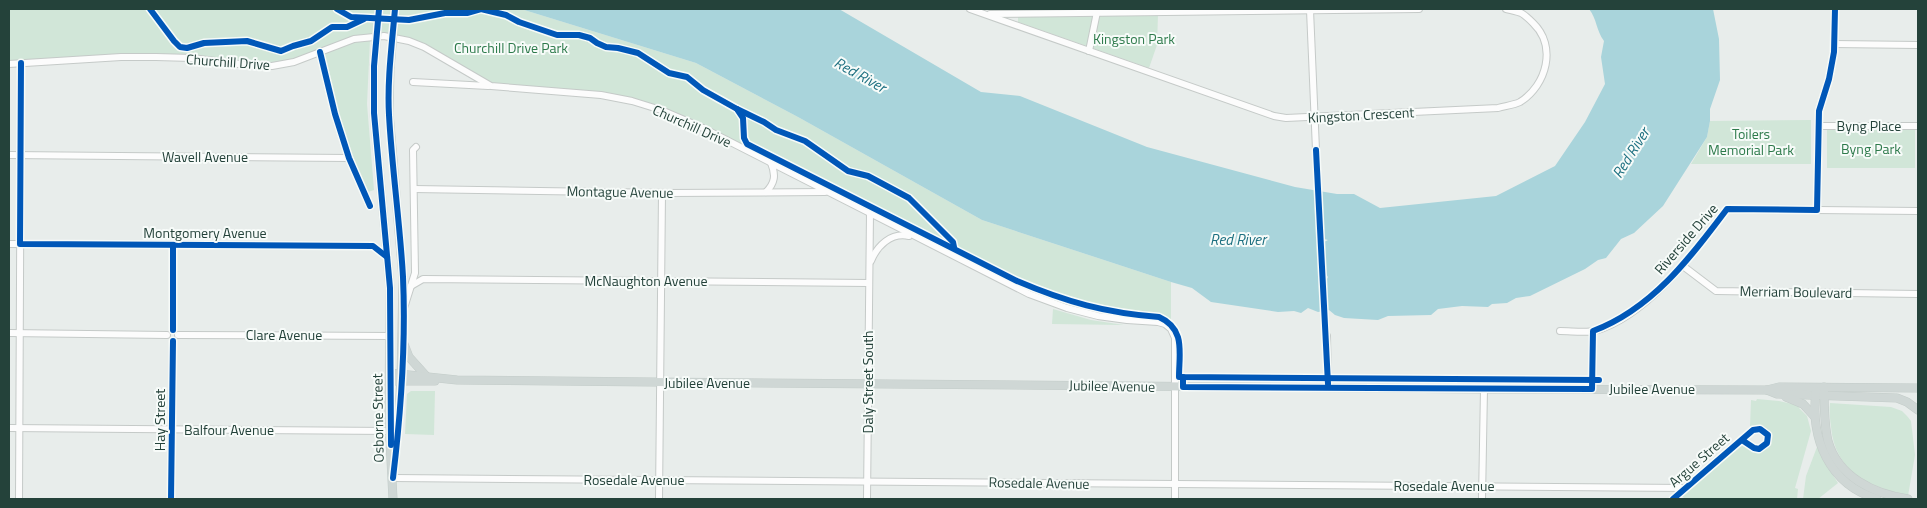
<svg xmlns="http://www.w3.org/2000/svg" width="1927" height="508" viewBox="0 0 1927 508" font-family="'Titillium Web',sans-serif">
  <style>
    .green { fill: #d1e6d8 }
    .water { fill: #a9d4db }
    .pier { fill: #e8edeb }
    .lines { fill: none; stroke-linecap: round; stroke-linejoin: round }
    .minor-casing { stroke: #c5cac8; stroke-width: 8 }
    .major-casing { stroke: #c3ccc9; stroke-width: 9 }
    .minor { stroke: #fcfcfc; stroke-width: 6 }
    .major { stroke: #cfd7d5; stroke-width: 8 }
    .major-bridge-casing { stroke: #c3ccc9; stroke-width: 9; stroke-linecap: butt }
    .major-bridge { stroke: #cfd7d5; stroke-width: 8 }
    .cycleway-casing { stroke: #f7fbf9; stroke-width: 9 }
    .cycleway { stroke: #0057b8; stroke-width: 6 }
    .labels { text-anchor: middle; stroke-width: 4; stroke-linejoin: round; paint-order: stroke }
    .park-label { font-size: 14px; fill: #2d7a4b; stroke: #f7fbf9 }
    .street-label { font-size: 14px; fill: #24423a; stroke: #f7fbf9 }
    .water-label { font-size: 15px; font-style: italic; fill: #1c6f80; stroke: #f7fbf9 }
  </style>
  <rect width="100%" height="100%" fill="#e8edeb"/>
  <!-- green -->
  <g class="green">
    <path d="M9,9H521L696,63L798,117L982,220L1171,282V329L1165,324L1127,320L1049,302L703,128L632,101L491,86L409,41L369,36L272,66L156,57L9,64Z"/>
    <path d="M1158,15L1157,45L1149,68L1018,22V17Z"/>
    <path d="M370,40L367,104L374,190L368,192L353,157L337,107L324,54L354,42Z"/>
    <path d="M1811,120V164H1691L1707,137L1710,121Z"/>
    <path d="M1827,129L1915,130V168H1827Z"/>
    <path d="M1053,309L1091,320L1124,325L1052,324Z"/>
    <path d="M411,391H435L434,435L405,434L407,394Z"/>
    <path d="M1757,399L1779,401L1801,406L1799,408L1807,416L1811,431L1795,488L1798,489L1797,499H1685L1682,496L1738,447L1743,446L1758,452L1768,447C1773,437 1770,429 1760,425L1750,427L1751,400L1756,401Z"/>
    <path d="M1830,403L1891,407L1902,411L1907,416L1911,421L1915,455L1908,496C1869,486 1835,472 1831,427C1830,419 1829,411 1830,403Z"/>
    <path d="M1817,447L1827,466L1838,483L1818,499H1803L1806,476Z"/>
  </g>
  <!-- water -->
  <path class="water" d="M521,9H839L981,92L1020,96L1147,147L1295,187L1337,194H1354L1380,208L1496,196L1555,166L1585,122L1605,84L1601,57L1604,41C1596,30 1597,19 1589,9H1713L1719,39L1720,80L1710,109V121L1707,137L1663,206L1634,233L1621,239L1606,258L1598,260L1585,269L1530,296L1516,298L1507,303L1492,304L1488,307L1462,306L1438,309L1431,315L1388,316L1378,320L1344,318L1335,315L1329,310L1318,312L1308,308L1301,313L1294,311L1278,312L1211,302L1192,288L1171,282L982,220L798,117L696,63Z"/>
  <!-- pier -->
  <path class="pier" d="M1316,188L1321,189L1324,239L1328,240L1324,242L1326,274L1328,277L1326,281L1328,313L1323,314L1321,281L1319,277L1321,274L1319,242L1317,241L1319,238Z"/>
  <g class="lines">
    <!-- minor casing -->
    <g class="minor-casing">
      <g id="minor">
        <path d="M970,9L1274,116L1286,118L1498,108C1505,106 1514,105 1520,102C1547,85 1557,46 1533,23C1529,19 1525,15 1521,13C1516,11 1511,10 1506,9"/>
        <path d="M1310,10L1316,150"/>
        <path d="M990,14L1419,9"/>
        <path d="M1834,44L1918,45"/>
        <path d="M1089,51L1097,12"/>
        <path d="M320,52L335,114L349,158L370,206"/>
        <path d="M9,64L121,57H156L192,58L254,66H272L294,62L354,39L384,36L409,41L424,47L491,86L601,95L632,101L661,110L703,128L1029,294L1067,308L1098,316L1127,320L1158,322L1165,324L1171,329L1175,338V499"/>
        <path d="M413,82L488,86"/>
        <path d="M1819,126H1918"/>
        <path d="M9,155L349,158"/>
        <path d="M414,189L667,193L825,192"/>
        <path d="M766,192C775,183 776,175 771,163"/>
        <path d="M1817,210L1918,211"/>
        <path d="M9,244L373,246L387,257"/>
        <path d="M871,261C877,246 891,232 909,236"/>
        <path d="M1683,266L1716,291L1918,294"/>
        <path d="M411,286L423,279L869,283"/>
        <path d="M404,308L415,273L413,150L416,147"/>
        <path d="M173,330V245"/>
        <path d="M1560,331C1571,331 1585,333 1595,331C1648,316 1695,251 1727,209L1817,210L1819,111L1829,79L1834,52L1835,9"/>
        <path d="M9,333L167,335"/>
        <path d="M178,335L390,336"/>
        <path d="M1327,336L1328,387"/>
        <path d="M1592,389L1593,331"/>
        <path d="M9,428L390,431"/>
        <path d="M393,478L1686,488"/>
        <path d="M19,499L21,63"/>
        <path d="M171,499L173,341"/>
        <path d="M659,499L662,193"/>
        <path d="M867,499L870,213"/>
        <path d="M1482,499L1484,389"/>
        <path d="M1673,499L1753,430L1760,429L1768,435L1767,443L1759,449L1754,448L1742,440"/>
      </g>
    </g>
    <!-- major casing -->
    <g class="major-casing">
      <g id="major">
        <path d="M374,66V113L390,288L389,421L393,499"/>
        <path d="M390,68L389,113L403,278L401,381L395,459"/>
        <path d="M404,344L409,357L427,377"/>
        <path d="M390,373L457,380L652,382L1484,389L1767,390L1779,387L1918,388"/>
        <path d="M390,381H435"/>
        <path d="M1824,387C1824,404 1824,424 1828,441C1838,477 1874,494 1908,499"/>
        <path d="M1767,390L1777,394L1897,398L1907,402L1918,410"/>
        <path d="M1816,391C1810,439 1829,484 1877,499"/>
        <path d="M1786,397L1803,404L1814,416"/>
      </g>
    </g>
    <!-- minor -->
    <use href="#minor" class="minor"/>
    <!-- major -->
    <use href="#major" class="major"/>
    <!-- major-bridge casing -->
    <g class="major-bridge-casing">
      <g id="major-bridge">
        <path d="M374,66L379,9"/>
        <path d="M390,68L395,9"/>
      </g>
    </g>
    <!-- major-bridge -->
    <use href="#major-bridge" class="major-bridge"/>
    <!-- cycleway casing -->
    <g class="cycleway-casing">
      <g id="cycleway">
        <path d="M150,9L174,41L180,47L187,48L204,43L247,41L281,51L293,46L311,41L332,27H347L364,19"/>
        <path d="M337,9L351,17L409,20L445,13H467L481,9L506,15L519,22L557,35H579L590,38L597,43L606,47L618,48L638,53L669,73L687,77L703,90L737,109L743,118L744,138L747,144L1017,281C1066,302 1106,313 1159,317C1186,329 1179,353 1179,377L1599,380"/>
        <path d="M379,9L374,66V113L390,288L391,445"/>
        <path d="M320,52L335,114L349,158L370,206"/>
        <path d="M21,63L20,244L373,246L387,257"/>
        <path d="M737,109L764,122L776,130L805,141L848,171L868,176L909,198L953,242L954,247"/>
        <path d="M1316,150L1328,384"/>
        <path d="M173,330V245"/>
        <path d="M1183,377V387L1592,389L1593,331C1652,309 1690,258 1727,209L1817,210L1819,111L1829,79L1834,52L1835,9"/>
        <path d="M393,478C401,412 406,344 403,277C400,223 392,169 389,115C387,80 392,44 395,9"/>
        <path d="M171,499L173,341"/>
        <path d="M1673,499L1753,430L1760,429L1768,435L1767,443L1759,449L1754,448L1742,440"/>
      </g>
    </g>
    <!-- cycleway -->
    <use href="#cycleway" class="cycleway"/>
  </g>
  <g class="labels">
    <!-- park labels -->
    <g class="park-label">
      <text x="1134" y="44">Kingston Park</text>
      <text x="511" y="53">Churchill Drive Park</text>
      <text x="1751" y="139">Toilers<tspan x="1751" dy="16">Memorial Park</tspan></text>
      <text x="1871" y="154">Byng Park</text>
    </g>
    <!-- street labels -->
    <g class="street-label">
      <text transform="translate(228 62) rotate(4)" y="5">Churchill Drive</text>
      <text transform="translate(1361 115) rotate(-3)" y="5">Kingston Crescent</text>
      <text transform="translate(692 126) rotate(24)" y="5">Churchill Drive</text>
      <text x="1869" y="131">Byng Place</text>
      <text x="205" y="162">Wavell Avenue</text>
      <text transform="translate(620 192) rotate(1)" y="5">Montague Avenue</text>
      <text x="205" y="238">Montgomery Avenue</text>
      <text transform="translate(1686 239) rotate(-49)" y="5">Riverside Drive</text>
      <text x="646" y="286">McNaughton Avenue</text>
      <text transform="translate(1796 292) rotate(1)" y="5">Merriam Boulevard</text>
      <text x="284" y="340">Clare Avenue</text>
      <text transform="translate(868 382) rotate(-90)" y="5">Daly Street South</text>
      <text x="707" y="388">Jubilee Avenue</text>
      <text transform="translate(1112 386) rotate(1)" y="5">Jubilee Avenue</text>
      <text x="1652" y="394">Jubilee Avenue</text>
      <text transform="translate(378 418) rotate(-91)" y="5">Osborne Street</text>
      <text transform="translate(160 420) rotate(-90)" y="5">Hay Street</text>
      <text x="229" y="435">Balfour Avenue</text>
      <text transform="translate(1699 460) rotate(-41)" y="5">Argue Street</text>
      <text x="634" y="485">Rosedale Avenue</text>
      <text transform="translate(1039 483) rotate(1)" y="5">Rosedale Avenue</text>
      <text x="1444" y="491">Rosedale Avenue</text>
    </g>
    <!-- water labels -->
    <g class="water-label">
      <text transform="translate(860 75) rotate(29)" y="5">Red River</text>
      <text transform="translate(1631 153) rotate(-58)" y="5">Red River</text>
      <text x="1238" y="245">Red River</text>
    </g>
  </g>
  <!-- border -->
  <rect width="1927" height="508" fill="none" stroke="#24423a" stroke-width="20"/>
</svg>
